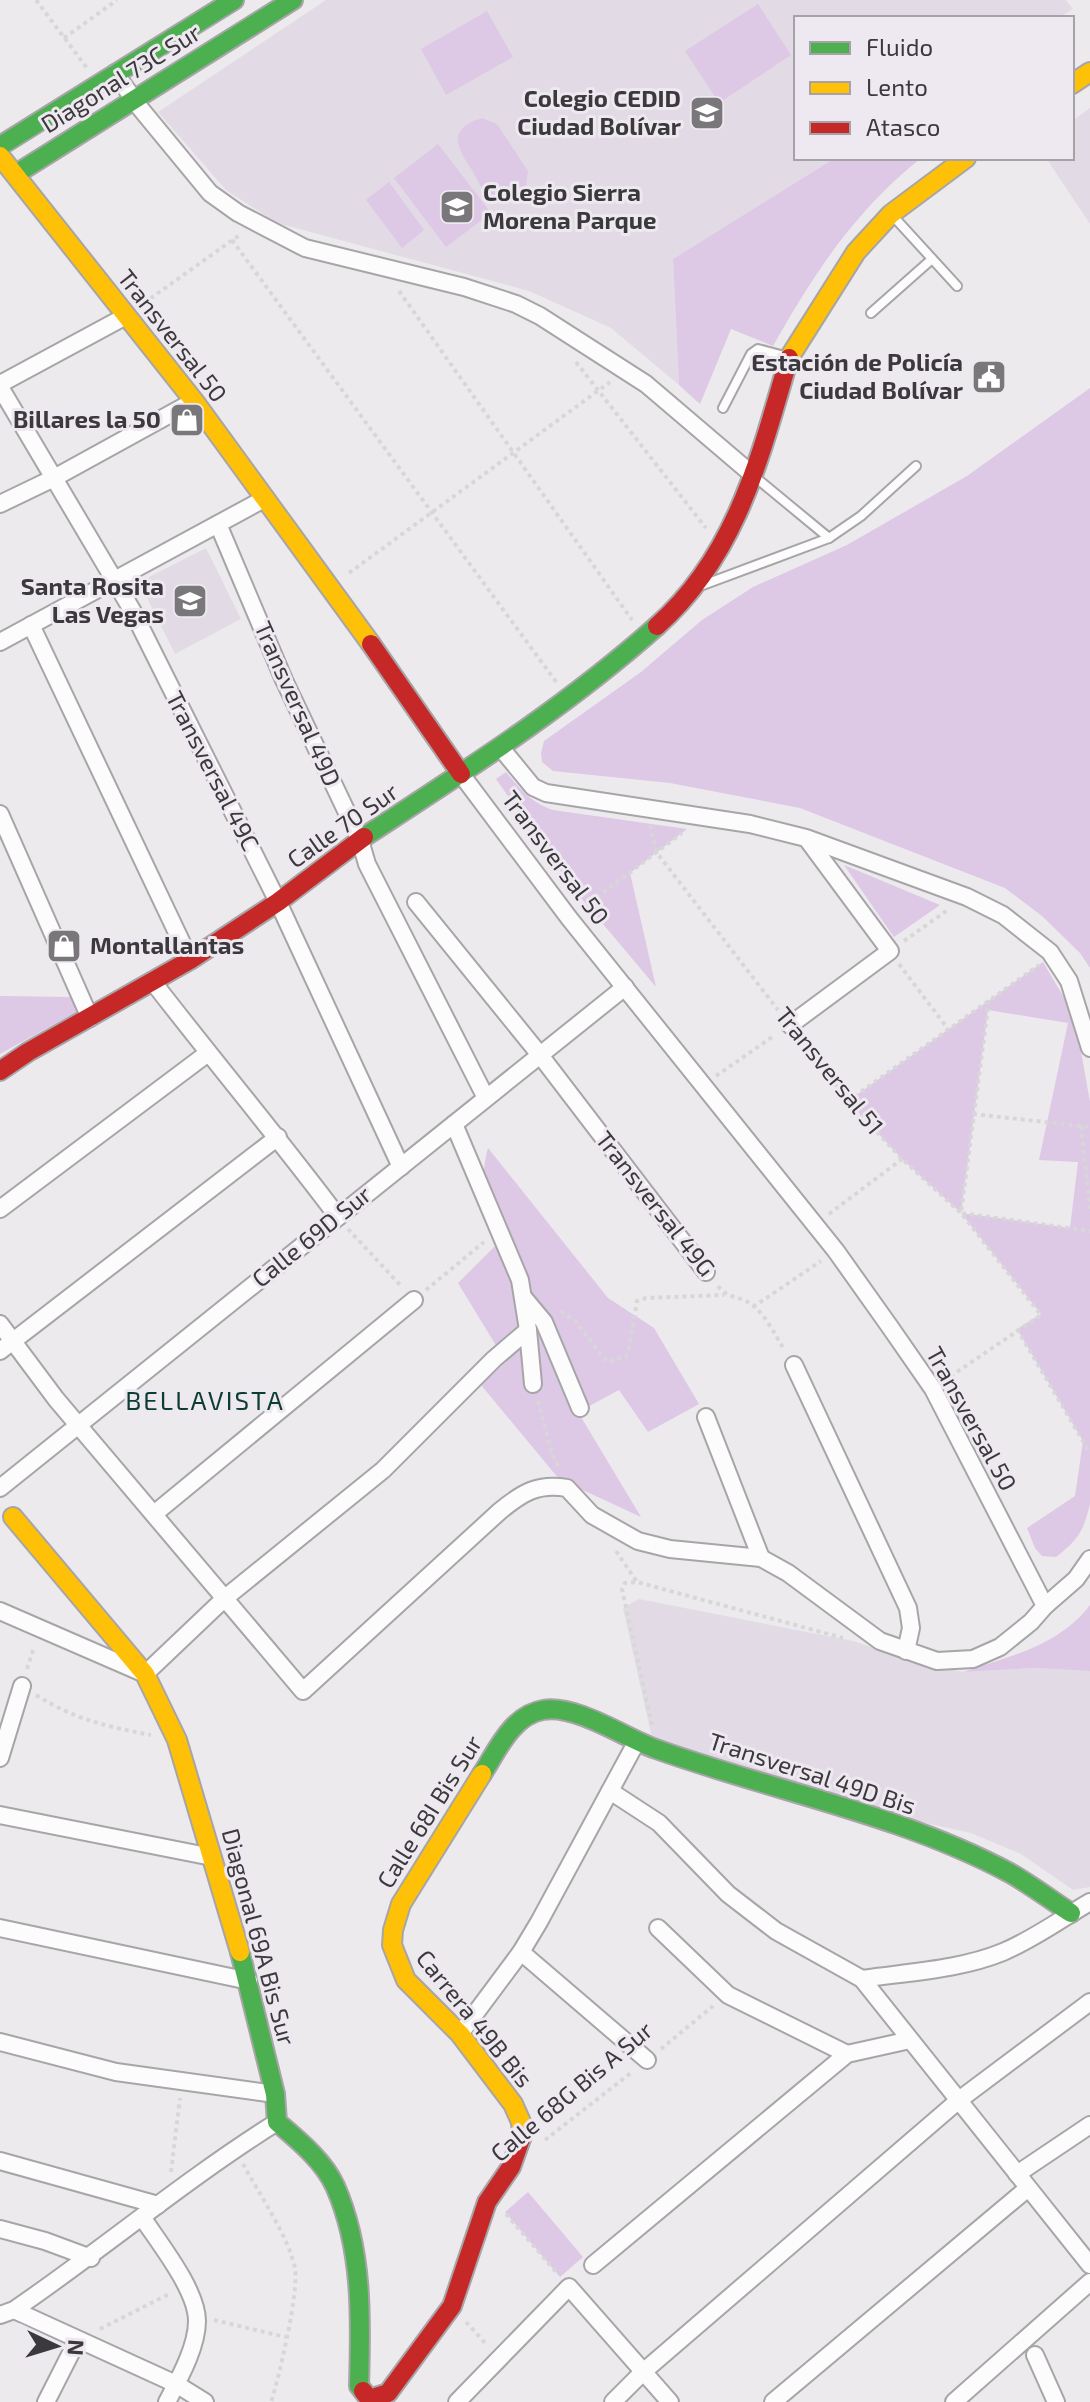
<svg xmlns="http://www.w3.org/2000/svg" width="1090" height="2402" viewBox="0 0 1090 2402" font-family="'Exo 2',sans-serif">
  <style>
    .built { fill: #e2dbe5 }
    .green { fill: #ddc8e5; fill-rule: evenodd }
    .lines { fill: none; stroke-linecap: round; stroke-linejoin: round }
    .lane-casing { stroke: #a7a5a8; stroke-width: 12 }
    .street-casing { stroke: #a7a5a8; stroke-width: 20 }
    .fast-casing { stroke: #a7a5a8; stroke-width: 22 }
    .slow-casing { stroke: #a7a5a8; stroke-width: 22 }
    .jam-casing { stroke: #a7a5a8; stroke-width: 22 }
    .path { stroke: #d8d7d8; stroke-width: 4; stroke-dasharray: 4 4; stroke-linecap: butt }
    .lane { stroke: #fcfcfc; stroke-width: 8 }
    .street { stroke: #fcfcfc; stroke-width: 16 }
    .fast { stroke: #4caf50; stroke-width: 18 }
    .slow { stroke: #ffc107; stroke-width: 18 }
    .jam { stroke: #c62828; stroke-width: 18 }
    .labels { text-anchor: middle; stroke-width: 6; stroke-linejoin: round; paint-order: stroke }
    .street-label { font-size: 24px; fill: #3b393c; stroke: #eee8f0 }
    .poi-label { font-size: 24px; font-weight: bold; fill: #3b393c; stroke: #eee8f0; text-anchor: end }
    .neighbourhood-label { font-size: 26px; letter-spacing: 2px; fill: #0b3e2e; stroke: #eee8f0 }
  </style>
  <rect width="100%" height="100%" fill="#edeaee"/>
  <!-- built -->
  <g class="built">
    <path d="M326,0H1066L1073,9L1058,18H796V158H835L673,259L679,385L611,328L529,291L277,223L226,190L158,112Z"/>
    <path d="M1090,108V224L1046,158H1072V121Z"/>
    <path d="M206,548L241,619L175,654L139,582Z"/>
    <path d="M639,1599L853,1641L913,1661L963,1672L1034,1668L1090,1671V1887L1073,1890L1021,1854L971,1833L912,1820L652,1738L623,1608Z"/>
  </g>
  <!-- green -->
  <g class="green">
    <path d="M758,4L791,55L719,103L685,51Z"/>
    <path d="M487,11L513,57L446,95L421,49Z"/>
    <path d="M482,118L497,124L528,171L526,185L518,198C509,200 501,202 493,198C484,194 478,181 473,172C457,148 446,129 482,118Z"/>
    <path d="M438,144L491,213L446,247L394,178Z"/>
    <path d="M835,158H921C854,212 815,272 773,346L731,329L700,404L679,385L673,259Z"/>
    <path d="M389,182L424,230L402,248L366,200Z"/>
    <path d="M1090,388V968L1080,953L1042,916L1005,888L800,808L670,783L553,771L542,762L541,753L544,741L641,672L702,620L753,587L847,545L967,476Z"/>
    <path d="M506,772C521,790 531,802 553,810L687,829L630,873L656,987L571,886L496,779Z"/>
    <path d="M844,865L940,905L894,937Z"/>
    <path d="M1043,962L1063,996L1077,1029L1090,1102V1504C1083,1532 1079,1539 1056,1557L1042,1556L1035,1548L1027,1528L1075,1496L1083,1441L1017,1329L1041,1314L961,1213L902,1159L848,1101ZM988,1010L1068,1023L1039,1160L1078,1162L1070,1228L961,1213Z"/>
    <path d="M0,996L71,997L78,1011L0,1054Z"/>
    <path d="M488,1148L608,1298L654,1328L699,1404L648,1432L619,1390L578,1412L641,1517L559,1479L481,1385L506,1362L458,1283L496,1245C488,1212 478,1182 488,1148Z"/>
    <path d="M1090,1605V1671L1034,1668L963,1672C1010,1656 1059,1646 1090,1605Z"/>
    <path d="M528,2192L583,2257L560,2277L505,2212Z"/>
  </g>
  <g class="lines">
    <!-- lane casing -->
    <g class="lane-casing">
      <g id="lane">
        <path d="M893,216L957,286"/>
        <path d="M871,313L932,259"/>
        <path d="M723,408L751,354L758,349L788,357"/>
        <path d="M755,477L829,538"/>
        <path d="M703,585L829,538L861,516L916,466"/>
      </g>
    </g>
    <!-- street casing -->
    <g class="street-casing">
      <g id="street">
        <path d="M115,73L140,108L210,193L238,213L305,248L464,287L516,304L540,316L646,384L754,476"/>
        <path d="M0,384L126,316"/>
        <path d="M0,387L132,610L278,902L401,1167"/>
        <path d="M0,504L54,478L194,401"/>
        <path d="M218,524L284,680L360,840L367,864L486,1098"/>
        <path d="M31,625L190,960"/>
        <path d="M0,642L264,499"/>
        <path d="M501,748L533,787L546,793L750,824L806,838L967,897L1003,915L1050,952L1069,981L1090,1048"/>
        <path d="M461,774L569,918L836,1251L890,1327L933,1389L1045,1606"/>
        <path d="M0,814L90,1018"/>
        <path d="M416,902L540,1055L706,1272"/>
        <path d="M153,982C214,1061 278,1137 338,1217"/>
        <path d="M790,1025L890,951L807,839"/>
        <path d="M454,1124L520,1280L528,1330L533,1384"/>
        <path d="M0,1209L208,1053"/>
        <path d="M524,1298L544,1322L580,1408"/>
        <path d="M0,1324L56,1399L303,1691L500,1511C522,1493 537,1483 567,1488L592,1515L638,1541L670,1549L761,1558L788,1573L880,1641L937,1661L973,1659L1000,1647L1031,1622L1045,1606L1076,1579L1090,1559"/>
        <path d="M0,1351L278,1137"/>
        <path d="M794,1365L908,1608L911,1628L906,1651"/>
        <path d="M706,1417L761,1558"/>
        <path d="M0,1488L625,987"/>
        <path d="M154,1514L414,1300"/>
        <path d="M0,1611L145,1674L225,1598L383,1470L494,1359L528,1330"/>
        <path d="M0,1758L22,1686"/>
        <path d="M610,1791L659,1823L728,1894L776,1931L862,1979L1090,2265"/>
        <path d="M0,1815L212,1857"/>
        <path d="M0,1928L249,1981"/>
        <path d="M658,1928L728,1995L847,2054"/>
        <path d="M521,1952L647,2060"/>
        <path d="M862,1979C908,1972 959,1970 1003,1952C1034,1939 1061,1919 1090,1902"/>
        <path d="M460,2034L521,1952L539,1922L637,1741"/>
        <path d="M0,2042L116,2072L275,2094"/>
        <path d="M0,2161L158,2205"/>
        <path d="M1017,2174L1090,2125"/>
        <path d="M142,2217C159,2243 197,2290 197,2321C197,2347 179,2379 167,2402"/>
        <path d="M0,2229L45,2241L91,2258"/>
        <path d="M593,2265L847,2054L910,2040"/>
        <path d="M14,2310L176,2384L205,2402"/>
        <path d="M0,2315L14,2310C103,2249 186,2179 277,2122"/>
        <path d="M1035,2355L1056,2402"/>
        <path d="M46,2402L77,2341"/>
        <path d="M457,2402L569,2287L670,2402"/>
        <path d="M613,2402L643,2372L959,2100L1090,2002"/>
        <path d="M773,2402L1028,2188"/>
        <path d="M954,2402L1090,2282"/>
      </g>
    </g>
    <!-- fast casing -->
    <g class="fast-casing">
      <g id="fast">
        <path d="M0,146L234,0"/>
        <path d="M16,174L293,0"/>
        <path d="M364,837C465,771 566,707 657,626"/>
        <path d="M482,1774C497,1751 512,1715 543,1710C576,1704 625,1738 656,1749C773,1791 900,1814 1010,1873C1031,1885 1051,1900 1071,1913"/>
        <path d="M240,1952L275,2094L277,2122C298,2140 323,2160 335,2186C363,2249 361,2319 359,2386L363,2391"/>
      </g>
    </g>
    <!-- slow casing -->
    <g class="slow-casing">
      <g id="slow">
        <path d="M1072,84L1090,72"/>
        <path d="M0,156L194,401L371,644"/>
        <path d="M789,358L856,252L891,214L966,158"/>
        <path d="M13,1517L145,1674L177,1740L240,1952"/>
        <path d="M482,1774L401,1904L393,1930L392,1945L406,1980L460,2034L513,2104L521,2122L522,2136"/>
      </g>
    </g>
    <!-- jam casing -->
    <g class="jam-casing">
      <g id="jam">
        <path d="M657,626C737,555 760,457 789,358"/>
        <path d="M371,644L461,774"/>
        <path d="M0,1071L28,1052L190,960L278,902L364,837"/>
        <path d="M363,2391L369,2399L388,2393L452,2306L487,2202L511,2167L522,2136"/>
      </g>
    </g>
    <!-- path -->
    <g class="path">
      <path d="M36,0L87,68"/>
      <path d="M64,38L117,0"/>
      <path d="M232,240L557,683"/>
      <path d="M399,291L632,620"/>
      <path d="M144,303L241,234"/>
      <path d="M576,362L706,528"/>
      <path d="M349,573L610,382"/>
      <path d="M650,825L657,853L778,1010"/>
      <path d="M584,907L682,833"/>
      <path d="M904,941L949,909"/>
      <path d="M899,964L948,1029"/>
      <path d="M989,1000L961,1213L1090,1231"/>
      <path d="M801,1039L848,1101L902,1159L961,1213L1041,1315L948,1378"/>
      <path d="M716,1076L775,1035"/>
      <path d="M848,1101L1039,965"/>
      <path d="M973,1114L1090,1127"/>
      <path d="M1081,1126L1090,1209"/>
      <path d="M829,1214L902,1159"/>
      <path d="M348,1229L402,1287"/>
      <path d="M718,1286C726,1297 735,1296 746,1301C764,1310 774,1334 784,1349"/>
      <path d="M426,1290L484,1242"/>
      <path d="M753,1307L821,1261"/>
      <path d="M561,1311L576,1322L607,1362L626,1357L629,1349L637,1301L646,1298L724,1295"/>
      <path d="M1017,1329L1090,1453"/>
      <path d="M538,1401L551,1450L559,1469"/>
      <path d="M616,1551L637,1582"/>
      <path d="M27,1669L34,1647"/>
      <path d="M36,1695C76,1720 105,1726 151,1735"/>
      <path d="M652,1725L622,1589L625,1583L637,1582L843,1638"/>
      <path d="M661,2049L713,2006"/>
      <path d="M545,2140L632,2072"/>
      <path d="M243,2164C258,2192 290,2239 295,2269C299,2292 279,2378 271,2402"/>
      <path d="M171,2172L180,2098"/>
      <path d="M506,2214L558,2274"/>
      <path d="M214,2320L285,2337"/>
      <path d="M466,2322L487,2345"/>
      <path d="M100,2329L171,2293"/>
    </g>
    <!-- lane -->
    <use href="#lane" class="lane"/>
    <!-- street -->
    <use href="#street" class="street"/>
    <!-- fast -->
    <use href="#fast" class="fast"/>
    <!-- slow -->
    <use href="#slow" class="slow"/>
    <!-- jam -->
    <use href="#jam" class="jam"/>
  </g>
  <!-- icons -->
  <defs>
    <g id="school-square" transform="scale(1.8)"><rect x="-9" y="-9" width="18" height="18" rx="4" fill="#79777a" stroke="#eee8f0"/><path d="M0-5L7-2L0 1L-7-2ZM-4 1L0 2.5L4 1V4Q0 6-4 4Z" fill="#fff"/></g>
    <g id="civic-square" transform="scale(1.8)"><rect x="-9" y="-9" width="18" height="18" rx="4" fill="#79777a" stroke="#eee8f0"/><path d="M-.6-6.5H3V-4.5H.6V-3L4-1V1h2V6H-6V1h2V-1L-.6-3ZM-1.2 2.5V6h2.4V2.5Z" fill="#fff"/></g>
    <g id="shop-square" transform="scale(1.8)"><rect x="-9" y="-9" width="18" height="18" rx="4" fill="#79777a" stroke="#eee8f0"/><path d="M-5-2.5h2.3a2.7 3.5 0 0 1 5.4 0H5L5.5 6h-11ZM-1.5-2.5h3a1.5 2.3 0 0 0-3 0Z" fill="#fff"/></g>
  </defs>
  <g fill-rule="evenodd">
    <use href="#school-square" x="707" y="113"/>
    <use href="#school-square" x="457" y="207"/>
    <use href="#civic-square" x="989" y="377"/>
    <use href="#shop-square" x="187" y="420"/>
    <use href="#school-square" x="190" y="601"/>
    <use href="#shop-square" x="64" y="946"/>
  </g>
  <g class="labels">
    <!-- street labels -->
    <g class="street-label">
      <text transform="translate(121 79) rotate(-32)" y="8">Diagonal 73C Sur</text>
      <text transform="translate(172 336) rotate(52)" y="8">Transversal 50</text>
      <text transform="translate(297 704) rotate(66)" y="8">Transversal 49D</text>
      <text transform="translate(212 771) rotate(63)" y="8">Transversal 49C</text>
      <text transform="translate(343 826) rotate(-35)" y="8">Calle 70 Sur</text>
      <text transform="translate(555 858) rotate(53)" y="8">Transversal 50</text>
      <text transform="translate(829 1071) rotate(51)" y="8">Transversal 51</text>
      <text transform="translate(655 1204) rotate(52)" y="8">Transversal 49G</text>
      <text transform="translate(312 1237) rotate(-39)" y="8">Calle 69D Sur</text>
      <text transform="translate(971 1419) rotate(61)" y="8">Transversal 50</text>
      <text transform="translate(812 1774) rotate(18)" y="8">Transversal 49D Bis</text>
      <text transform="translate(430 1812) rotate(-58)" y="8">Calle 68I Bis Sur</text>
      <text transform="translate(258 1937) rotate(75)" y="8">Diagonal 69A Bis Sur</text>
      <text transform="translate(474 2019) rotate(51)" y="8">Carrera 49B Bis</text>
      <text transform="translate(572 2092) rotate(-40)" y="8">Calle 68G Bis A Sur</text>
    </g>
    <!-- poi labels -->
    <g class="poi-label">
      <text x="681" y="107">Colegio CEDID<tspan x="681" dy="28">Ciudad Bolívar</tspan></text>
      <text x="483" y="201" text-anchor="start">Colegio Sierra<tspan x="483" dy="28">Morena Parque</tspan></text>
      <text x="963" y="371">Estación de Policía<tspan x="963" dy="28">Ciudad Bolívar</tspan></text>
      <text x="161" y="428">Billares la 50</text>
      <text x="164" y="595">Santa Rosita<tspan x="164" dy="28">Las Vegas</tspan></text>
      <text x="90" y="954" text-anchor="start">Montallantas</text>
    </g>
    <!-- neighbourhood labels -->
    <g class="neighbourhood-label">
      <text x="205" y="1410">BELLAVISTA</text>
    </g>
  </g>
  <!-- legend -->
  <rect x="794" y="16" width="280" height="144" fill="#eee8f0" stroke="#a6a2a8" stroke-width="2"/>
  <rect x="810" y="42" width="40" height="12" fill="#4caf50" stroke="#a6a2a8" stroke-width="2"/>
  <text x="866" y="56" font-size="24" fill="#3b393c">Fluido</text>
  <rect x="810" y="82" width="40" height="12" fill="#ffc107" stroke="#a6a2a8" stroke-width="2"/>
  <text x="866" y="96" font-size="24" fill="#3b393c">Lento</text>
  <rect x="810" y="122" width="40" height="12" fill="#c62828" stroke="#a6a2a8" stroke-width="2"/>
  <text x="866" y="136" font-size="24" fill="#3b393c">Atasco</text>
  <!-- north arrow -->
  <g transform="translate(56 2346) rotate(94)" stroke="#eee8f0" stroke-width="6" paint-order="stroke">
  <path d="M0-6L14 30L0 20L-14 30Z" fill="#3b393c"/>
  <text y="-12" font-size="22" font-weight="bold" text-anchor="middle" fill="#3b393c">N</text>
  </g>
</svg>
